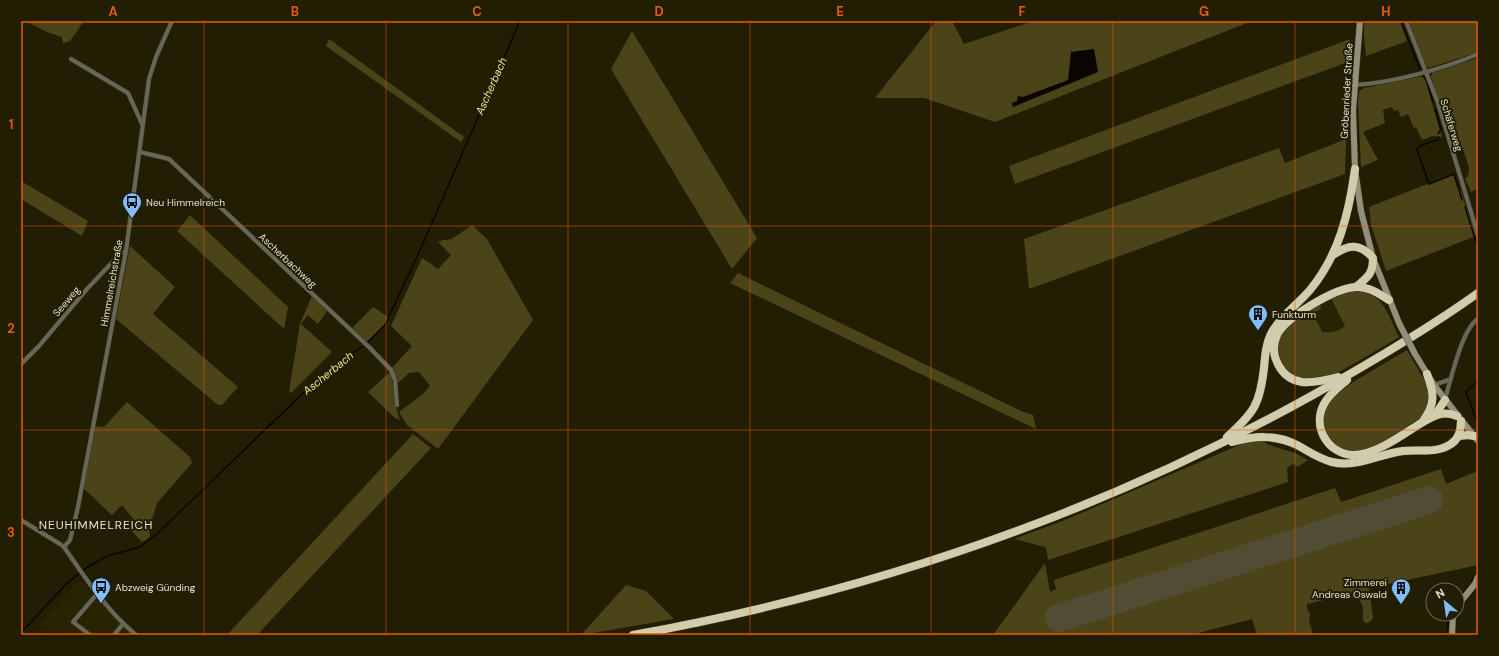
<svg xmlns="http://www.w3.org/2000/svg" width="1499" height="656" viewBox="0 0 1499 656" font-family="'DM Sans',sans-serif">
  <style>
    .built { fill: #282300 }
    .green { fill: #4b4419 }
    .water { fill: #0a0500 }
    .lines { fill: none; stroke-linecap: round; stroke-linejoin: round }
    .stream { stroke: #0a0500; stroke-width: 1.5 }
    .runway { stroke: #504d34; stroke-width: 28 }
    .street-casing { stroke: #3d391f; stroke-width: 5 }
    .secondary-casing { stroke: #3d391f; stroke-width: 7 }
    .highway-casing { stroke: #3d391f; stroke-width: 9 }
    .street { stroke: #676659; stroke-width: 4 }
    .secondary { stroke: #928f7a; stroke-width: 6 }
    .highway { stroke: #d1cdac; stroke-width: 8 }
    .secondary-bridge-casing { stroke: #3d391f; stroke-width: 7; stroke-linecap: butt }
    .secondary-bridge { stroke: #928f7a; stroke-width: 6 }
    .grid { fill: none; stroke: #e8590c; stroke-width: 1; stroke-opacity: 0.55 }
    .labels { text-anchor: middle; stroke-width: 4; stroke-linejoin: round; paint-order: stroke }
    .street-label { font-size: 10px; fill: #e1dfce; stroke: #221e03 }
    .poi-label { font-size: 10px; fill: #e1dfce; stroke: #221e03; text-anchor: start }
    .water-label { font-size: 11px; font-style: italic; fill: #f1e597; stroke: #221e03 }
    .quarter-label { font-size: 12px; letter-spacing: 1px; fill: #e1dfce; stroke: #221e03 }
    .neatline { fill: none; stroke: #e8590c; stroke-width: 1.5 }
    .grid-label { font-size: 13px; text-anchor: middle; font-weight: bold; fill: #e8590c }
  </style>
  <rect width="100%" height="100%" fill="#221e03"/>
  <!-- built -->
  <g class="built">
    <path d="M1331,298L1345,326L1334,333L1322,332L1313,313L1321,309L1320,303L1329,301Z"/>
    <path d="M81,581L131,635H48L37,626L77,582Z"/>
  </g>
  <!-- green -->
  <g class="green">
    <path d="M25,21H84L70,41L63,43L62,37L47,32Z"/>
    <path d="M936,21H952L964,44L1033,21H1252L995,122L924,98H875Z"/>
    <path d="M1364,21H1400L1407,41L1366,56L1364,36Z"/>
    <path d="M1407,21H1478V52L1429,68L1424,64Z"/>
    <path d="M632,31L757,238L732,269L611,69Z"/>
    <path d="M329,39L464,137L461,142L326,46Z"/>
    <path d="M1350,39L1348,62L1015,184L1009,166Z"/>
    <path d="M1478,58V189L1471,192L1465,179C1468,176 1469,174 1469,170C1469,164 1461,143 1458,138L1450,137L1431,77L1432,73Z"/>
    <path d="M1424,76L1442,137L1432,136L1422,140L1416,127L1414,128L1408,114L1401,117L1398,110L1394,111L1392,107L1383,110L1385,123L1363,132L1378,160L1361,167L1358,102L1359,91L1364,88Z"/>
    <path d="M1346,139L1345,174L1029,289L1024,239L1279,148L1285,163Z"/>
    <path d="M1453,174L1458,189H1460L1476,236L1386,271L1371,225L1369,207Z"/>
    <path d="M21,181L88,221L82,236L21,199Z"/>
    <path d="M190,215L288,307L284,329L177,231Z"/>
    <path d="M472,225L487,239L533,320L438,449L407,425L399,412L424,393L430,386L419,372L409,373L397,384L391,369L412,346L391,326L422,258L438,269L451,255L438,242L443,240L452,239Z"/>
    <path d="M130,246L175,287L153,314L238,387L222,405H218L116,319Z"/>
    <path d="M738,273L1021,411L1033,415L1036,429L730,283Z"/>
    <path d="M1352,291C1383,290 1387,313 1399,337C1380,348 1361,360 1341,371C1336,373 1330,377 1325,378C1304,383 1281,377 1278,354C1277,348 1277,341 1280,336C1286,323 1308,312 1320,303L1321,309L1313,313L1322,332C1332,333 1337,332 1345,326L1331,298Z"/>
    <path d="M312,296L327,311L318,324L308,315L301,324L332,352L291,393L289,391L300,324Z"/>
    <path d="M373,307L388,317L384,325L367,342L352,328Z"/>
    <path d="M1407,350L1427,385L1429,394L1428,405L1419,421L1375,447L1358,452L1347,453L1330,443L1322,422L1325,408L1332,398L1353,382Z"/>
    <path d="M390,372C395,388 394,405 400,420L395,418L368,392Z"/>
    <path d="M127,402L190,457L192,463L157,503L149,529L150,537L142,542L130,529L135,521L122,505L112,515L83,488L94,426L104,427Z"/>
    <path d="M413,434L431,448L257,635H227Z"/>
    <path d="M1265,441L1266,444L1295,453L1308,460L1298,467L1293,464L1287,468L1288,482L1048,560L1047,552L1045,547L1014,539L1065,520L1246,442Z"/>
    <path d="M1441,469L1446,484L1478,471V565L1369,588L1373,617C1372,621 1369,623 1365,623C1360,617 1365,611 1362,605C1360,598 1356,597 1353,593L1307,604V609L1310,614L1309,620L1313,635H1257L1252,619L1191,635H993L1045,563L1050,592L1056,589L1054,580L1335,488L1341,502Z"/>
    <path d="M626,585L646,591L674,619L581,635Z"/>
  </g>
  <!-- water -->
  <path class="water" d="M1094,49L1098,72L1013,107L1012,103L1017,101L1018,96L1023,97L1068,80L1071,52Z"/>
  <g class="lines">
    <!-- stream -->
    <g class="stream">
      <path d="M1402,24L1420,69"/>
      <path d="M1422,75L1427,81L1433,102"/>
      <path d="M1435,109L1441,129L1438,134"/>
      <path d="M1439,137L1437,140L1419,146L1417,150L1429,184L1454,174L1462,200"/>
      <path d="M1465,207L1478,248"/>
      <path d="M1478,381L1466,392L1478,424"/>
      <path d="M1472,581L1478,571"/>
      <path d="M1457,600L1469,586"/>
      <path d="M21,633L66,584L86,568L107,556L140,547L158,533L301,395L334,366L365,345L385,325L421,248L520,21"/>
      <path d="M1448,635V625L1449,614"/>
    </g>
    <!-- runway -->
    <path class="runway" d="M1059,618L1429,500"/>
    <!-- street casing -->
    <g class="street-casing">
      <g id="street">
        <path d="M1406,21L1438,103L1478,235"/>
        <path d="M71,59L128,93L142,124"/>
        <path d="M1354,85C1392,83 1443,69 1478,54"/>
        <path d="M140,152L169,159L370,348L391,370L395,380L397,405"/>
        <path d="M21,364L39,346L87,289L121,253L126,251"/>
        <path d="M1434,385L1451,379"/>
        <path d="M1445,399C1451,380 1462,328 1478,319"/>
        <path d="M21,520L60,544L64,547C86,579 107,611 136,635"/>
        <path d="M64,547L70,540L78,507L126,251L149,79L156,57L172,21"/>
        <path d="M90,635L73,622L97,594"/>
        <path d="M114,635L123,624"/>
      </g>
    </g>
    <!-- secondary casing -->
    <g class="secondary-casing">
      <g id="secondary">
        <path d="M1360,21L1353,110L1355,169L1361,211L1373,258L1399,323"/>
        <path d="M1415,354L1434,385L1478,441"/>
        <path d="M1457,606L1475,584L1478,577"/>
        <path d="M1452,635L1453,614"/>
      </g>
    </g>
    <!-- highway casing -->
    <g class="highway-casing">
      <g id="highway">
        <path d="M1333,255C1349,244 1360,243 1373,258C1373,274 1368,277 1356,287"/>
        <path d="M1338,377C1327,380 1315,383 1302,382C1281,379 1268,355 1277,335C1286,317 1335,288 1356,287C1368,286 1379,294 1389,300"/>
        <path d="M1347,380C1339,387 1329,394 1324,404C1312,426 1327,453 1352,455C1373,456 1401,436 1418,425C1425,421 1432,416 1440,414C1446,413 1452,414 1457,416"/>
        <path d="M1435,415L1445,400"/>
        <path d="M1423,421C1436,403 1434,393 1427,374"/>
        <path d="M1459,436L1468,435L1474,436"/>
        <path d="M1227,437C1254,413 1260,404 1264,368C1265,356 1266,343 1272,332C1281,316 1298,304 1310,290C1339,255 1349,213 1355,169"/>
        <path d="M1232,442C1254,436 1275,434 1297,445C1308,451 1319,459 1332,462C1357,468 1379,454 1403,451C1420,449 1436,454 1451,444C1459,439 1461,430 1461,421"/>
        <path d="M633,635C871,592 1101,513 1313,395C1370,363 1425,331 1478,293"/>
      </g>
    </g>
    <!-- street -->
    <use href="#street" class="street"/>
    <!-- secondary -->
    <use href="#secondary" class="secondary"/>
    <!-- highway -->
    <use href="#highway" class="highway"/>
    <!-- secondary-bridge casing -->
    <g class="secondary-bridge-casing">
      <path id="secondary-bridge" d="M1399,323L1415,354"/>
    </g>
    <!-- secondary-bridge -->
    <use href="#secondary-bridge" class="secondary-bridge"/>
  </g>
  <!-- grid -->
  <path class="grid" d="M204,21V635M386,21V635M568,21V635M750,21V635M931,21V635M1113,21V635M1295,21V635M21,226H1478M21,430H1478"/>
  <!-- icons -->
  <defs>
    <g id="bus-pin" transform="scale(1)"><path d="M0 17L-7.5 6A9.5 9.5 0 1 1 7.5 6Z" fill="#82bcfa" stroke="#221e03"/><path d="M-5-6H5V4H4V6H2V4H-2V6H-4V4H-5ZM-3.5-4V0h7V-4ZM-3.5 1.2v1.5H-2V1.2ZM2 1.2v1.5H3.5V1.2Z" fill="#111"/></g>
    <g id="building-pin" transform="scale(1)"><path d="M0 17L-7.5 6A9.5 9.5 0 1 1 7.5 6Z" fill="#82bcfa" stroke="#221e03"/><path d="M-4-6H4V6H1V3H-1V6H-4ZM-2.5-4.3h1.7v1.8h-1.7ZM.8-4.3h1.7v1.8H.8ZM-2.5-1h1.7V.8h-1.7ZM.8-1h1.7V.8H.8Z" fill="#111"/></g>
  </defs>
  <g fill-rule="evenodd">
    <use href="#bus-pin" x="132" y="202"/>
    <use href="#building-pin" x="1258" y="314"/>
    <use href="#bus-pin" x="101" y="587"/>
    <use href="#building-pin" x="1401" y="588"/>
  </g>
  <g class="labels">
    <!-- street labels -->
    <g class="street-label">
      <text transform="translate(1346 91) rotate(-87)" y="4">Gröbenrieder Straße</text>
      <text transform="translate(1452 125) rotate(73)" y="4">Schäferweg</text>
      <text transform="translate(288 260) rotate(43)" y="4">Ascherbachweg</text>
      <text transform="translate(111 283) rotate(-80)" y="4">Himmelreichstraße</text>
      <text transform="translate(66 301) rotate(-50)" y="4">Seeweg</text>
    </g>
    <!-- poi labels -->
    <g class="poi-label">
      <text x="146" y="206">Neu Himmelreich</text>
      <text x="1272" y="318">Funkturm</text>
      <text x="1387" y="586" text-anchor="end">Zimmerei<tspan x="1387" dy="12">Andreas Oswald</tspan></text>
      <text x="115" y="591">Abzweig Günding</text>
    </g>
    <!-- water labels -->
    <g class="water-label">
      <text transform="translate(491 86) rotate(-66)" y="4">Ascherbach</text>
      <text transform="translate(328 373) rotate(-39)" y="4">Ascherbach</text>
    </g>
    <!-- quarter labels -->
    <g class="quarter-label">
      <text x="96" y="529">NEUHIMMELREICH</text>
    </g>
  </g>
  <!-- border -->
  <rect width="1499" height="656" fill="none" stroke="#221e03" stroke-width="44"/>
  <!-- north arrow -->
  <g transform="translate(1445 602) rotate(331)"><circle r="19" fill="#221e03" stroke="#6e6b54"/>
  <path d="M0-3L7 15L0 10L-7 15Z" fill="#82bcfa"/>
  <text y="-6" font-size="11" font-weight="bold" text-anchor="middle" fill="#e1dfce">N</text>
  </g>
  <rect x="22" y="22" width="1455" height="612" class="neatline"/>
  <g class="grid-label">
    <text x="113" y="16">A</text>
    <text x="295" y="16">B</text>
    <text x="477" y="16">C</text>
    <text x="659" y="16">D</text>
    <text x="840" y="16">E</text>
    <text x="1022" y="16">F</text>
    <text x="1204" y="16">G</text>
    <text x="1386" y="16">H</text>
    <text x="11" y="129">1</text>
    <text x="11" y="333">2</text>
    <text x="11" y="537">3</text>
  </g>
</svg>
